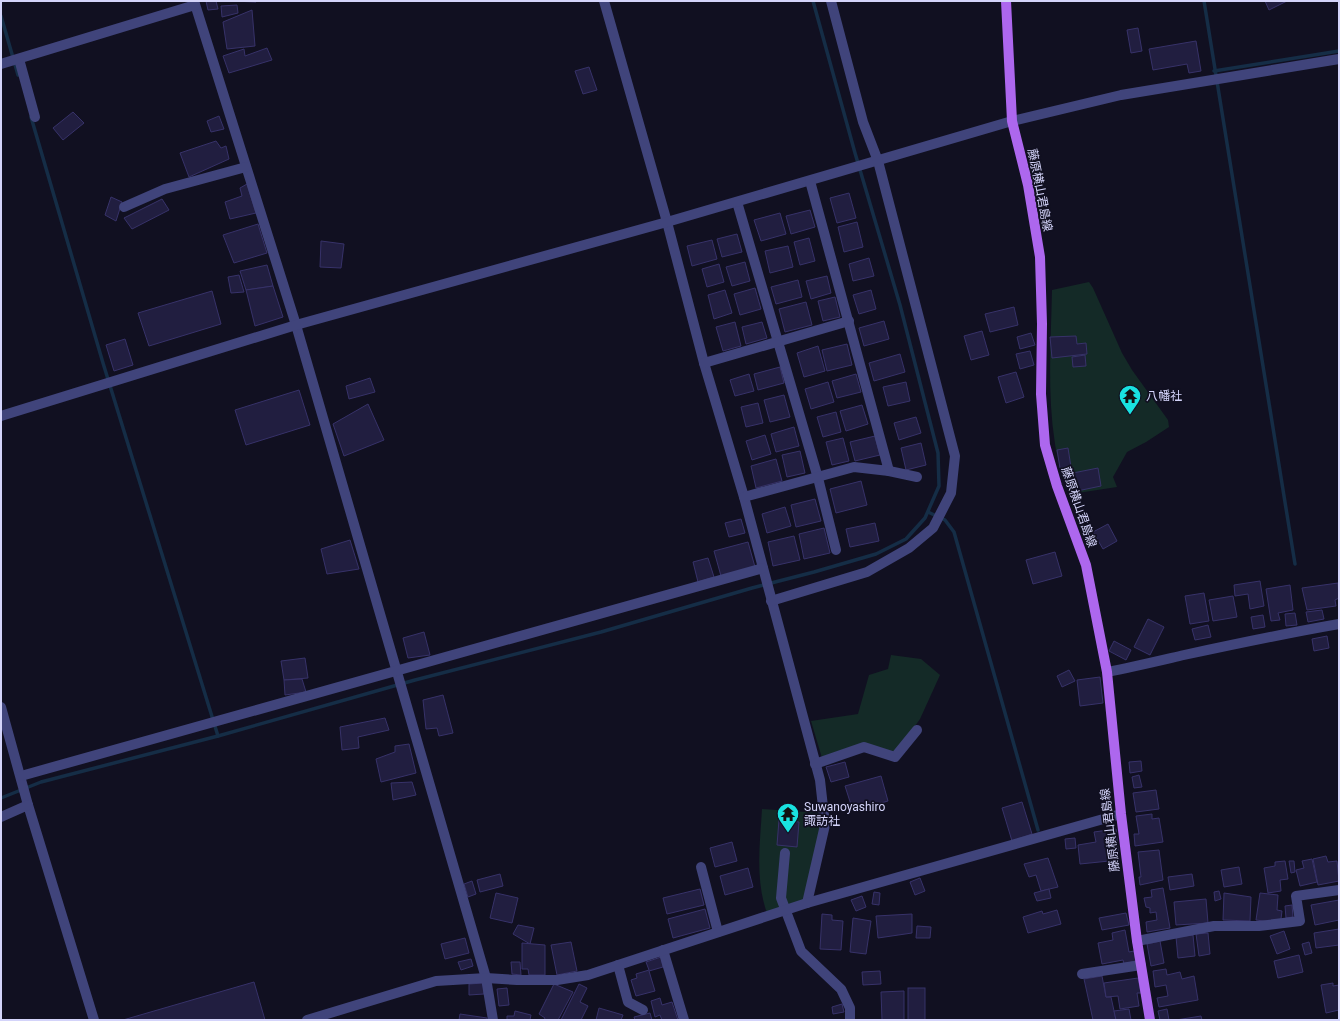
<svg xmlns="http://www.w3.org/2000/svg" width="1340" height="1021" viewBox="0 0 1340 1021" font-family="Roboto,'Noto Sans JP',sans-serif">
  <style>
    .green { fill: #142a27 }
    .lines { fill: none; stroke-linecap: round; stroke-linejoin: round }
    .stream { stroke: #152d46; stroke-width: 3.5 }
    .building { fill: #211e40; stroke: #373269 }
    .minor { stroke: #40447b; stroke-width: 10 }
    .major { stroke: #ad67ee; stroke-width: 10 }
    .labels { text-anchor: middle; stroke-width: 3.5; stroke-linejoin: round; paint-order: stroke }
    .street-label { font-size: 12px; fill: #d4d4fa; stroke: #111021 }
    .poi-label { font-size: 12px; fill: #d4d4fa; stroke: #111021; text-anchor: start }
  </style>
  <rect width="100%" height="100%" fill="#111021"/>
  <!-- green -->
  <g class="green">
    <path d="M1089,282L1093,288L1122,353L1132,370L1168,420L1169,427L1146,442L1127,452L1113,477L1117,487L1071,494C1065,478 1057,460 1055,444C1047,393 1051,341 1052,290Z"/>
    <path d="M891,655L921,659L940,675L920,719L895,754L864,743L822,758L811,721L858,714L869,675L888,669Z"/>
    <path d="M762,809L821,813L822,825L805,902L767,913C755,880 760,843 762,809Z"/>
  </g>
  <g class="lines">
    <!-- stream -->
    <g class="stream">
      <path d="M1204,1L1295,564"/>
      <path d="M1,16L18,75"/>
      <path d="M1214,71L1339,51"/>
      <path d="M928,512L945,520L954,532L1038,830"/>
      <path d="M218,736L415,680L601,632L752,588L814,572L876,554L906,539L925,518L939,486L938,453L900,305L855,153L813,1"/>
      <path d="M1,798L41,782L218,736L103,363L31,117"/>
    </g>
  </g>
  <!-- building -->
  <g class="building">
    <path d="M206,1H216L218,9L208,10Z"/>
    <path d="M232,1H256V2Z"/>
    <path d="M1265,1H1287L1269,10Z"/>
    <path d="M237,5L238,13L222,17L221,6Z"/>
    <path d="M252,10L255,46L227,49L223,22Z"/>
    <path d="M1138,28L1142,51L1131,53L1127,30Z"/>
    <path d="M1196,41L1201,71L1189,73L1187,64L1153,70L1149,49Z"/>
    <path d="M267,48L272,60L229,73L223,56L244,49L245,56Z"/>
    <path d="M589,67L597,90L583,94L575,71Z"/>
    <path d="M73,112L84,123L63,140L53,128Z"/>
    <path d="M219,116L224,129L211,132L207,121Z"/>
    <path d="M216,141L221,148L226,146L229,159L189,177L180,153Z"/>
    <path d="M247,184L256,213L230,219L225,202L242,196L240,188Z"/>
    <path d="M849,193L856,218L837,223L830,198Z"/>
    <path d="M111,197L122,202L116,221L105,215Z"/>
    <path d="M162,199L169,210L132,229L124,218Z"/>
    <path d="M810,210L815,227L791,234L786,216Z"/>
    <path d="M780,213L786,234L761,241L754,220Z"/>
    <path d="M857,222L863,247L844,252L838,227Z"/>
    <path d="M258,224L267,253L234,263L223,235Z"/>
    <path d="M737,234L742,252L722,257L717,239Z"/>
    <path d="M809,238L815,261L800,265L794,242Z"/>
    <path d="M712,240L717,259L692,266L687,246Z"/>
    <path d="M321,241L344,244L341,268L320,267Z"/>
    <path d="M788,246L793,267L770,273L765,251Z"/>
    <path d="M869,258L874,276L853,281L849,264Z"/>
    <path d="M745,262L750,281L732,286L726,267Z"/>
    <path d="M719,264L724,282L707,287L702,269Z"/>
    <path d="M267,265L273,286L246,290L240,271Z"/>
    <path d="M239,275L244,292L231,293L228,277Z"/>
    <path d="M827,276L831,293L811,299L806,281Z"/>
    <path d="M798,280L802,297L776,304L771,287Z"/>
    <path d="M273,286L283,317L255,326L246,290Z"/>
    <path d="M755,288L761,309L740,315L734,294Z"/>
    <path d="M725,290L732,313L714,319L708,295Z"/>
    <path d="M871,290L876,309L859,314L853,295Z"/>
    <path d="M212,291L221,324L149,346L138,313Z"/>
    <path d="M835,297L840,317L823,321L818,301Z"/>
    <path d="M806,302L812,325L785,332L779,309Z"/>
    <path d="M1014,307L1018,325L990,332L985,314Z"/>
    <path d="M884,321L889,339L864,346L859,328Z"/>
    <path d="M735,322L741,346L723,351L716,327Z"/>
    <path d="M762,322L767,338L746,344L742,327Z"/>
    <path d="M982,331L989,355L971,360L964,336Z"/>
    <path d="M1031,333L1035,345L1020,349L1017,337Z"/>
    <path d="M1076,336L1077,344L1086,343L1087,354L1052,358L1050,337Z"/>
    <path d="M125,339L133,365L114,371L106,345Z"/>
    <path d="M847,344L852,365L827,371L822,350Z"/>
    <path d="M818,346L825,371L804,377L797,353Z"/>
    <path d="M1030,351L1034,365L1020,369L1016,354Z"/>
    <path d="M900,354L905,372L874,381L869,363Z"/>
    <path d="M1085,355L1086,366L1073,367L1072,357Z"/>
    <path d="M780,367L784,383L758,390L754,374Z"/>
    <path d="M1016,372L1024,397L1006,403L998,377Z"/>
    <path d="M749,374L754,391L735,396L730,380Z"/>
    <path d="M856,374L861,392L837,398L832,381Z"/>
    <path d="M370,378L375,392L349,399L346,386Z"/>
    <path d="M828,382L834,402L811,409L805,389Z"/>
    <path d="M906,382L910,401L888,406L883,387Z"/>
    <path d="M299,390L310,425L246,445L235,410Z"/>
    <path d="M784,395L790,417L770,422L764,400Z"/>
    <path d="M758,403L763,423L746,427L741,407Z"/>
    <path d="M368,404L384,440L344,456L333,424Z"/>
    <path d="M862,405L868,424L846,431L840,411Z"/>
    <path d="M836,412L841,432L823,437L817,417Z"/>
    <path d="M916,417L921,433L899,440L894,423Z"/>
    <path d="M794,427L799,446L776,452L771,434Z"/>
    <path d="M765,435L771,454L752,460L746,441Z"/>
    <path d="M875,436L880,455L855,461L850,442Z"/>
    <path d="M843,438L849,461L832,465L826,442Z"/>
    <path d="M921,443L926,465L906,470L901,448Z"/>
    <path d="M1068,448L1071,467L1060,468L1057,450Z"/>
    <path d="M800,451L805,473L787,477L782,455Z"/>
    <path d="M776,459L782,481L756,488L751,466Z"/>
    <path d="M1098,468L1101,486L1077,491L1073,473Z"/>
    <path d="M861,481L867,505L836,513L830,489Z"/>
    <path d="M815,499L821,521L796,527L791,505Z"/>
    <path d="M785,507L791,526L767,533L762,514Z"/>
    <path d="M741,519L745,533L729,537L725,523Z"/>
    <path d="M875,523L879,541L850,547L846,529Z"/>
    <path d="M1108,524L1117,541L1103,549L1093,532Z"/>
    <path d="M824,528L830,553L804,559L799,534Z"/>
    <path d="M794,536L800,560L773,566L768,542Z"/>
    <path d="M350,540L359,569L327,574L321,549Z"/>
    <path d="M748,542L755,567L721,576L714,551Z"/>
    <path d="M1055,552L1062,576L1033,584L1026,560Z"/>
    <path d="M708,558L714,577L698,582L693,562Z"/>
    <path d="M1260,581L1264,606L1250,609L1248,594L1235,596L1234,585Z"/>
    <path d="M1338,583L1339,598L1335,600L1336,606L1307,610L1302,588Z"/>
    <path d="M1290,585L1293,610L1278,613L1280,620L1271,621L1266,589Z"/>
    <path d="M1204,593L1209,621L1190,624L1185,596Z"/>
    <path d="M1233,596L1237,617L1213,621L1209,600Z"/>
    <path d="M1322,610L1324,619L1308,622L1306,612Z"/>
    <path d="M1295,613L1297,625L1286,626L1285,614Z"/>
    <path d="M1263,615L1265,627L1253,629L1251,617Z"/>
    <path d="M1148,619L1164,627L1150,655L1134,647Z"/>
    <path d="M1208,625L1211,637L1195,640L1192,629Z"/>
    <path d="M424,632L430,655L408,658L403,638Z"/>
    <path d="M1327,636L1329,648L1314,651L1312,639Z"/>
    <path d="M1114,641L1131,650L1126,660L1109,651Z"/>
    <path d="M305,658L308,678L284,680L281,661Z"/>
    <path d="M1069,670L1075,681L1062,687L1057,676Z"/>
    <path d="M1100,677L1103,703L1080,706L1077,680Z"/>
    <path d="M302,679L306,692L285,695L284,680Z"/>
    <path d="M443,695L453,733L439,736L437,728L426,729L423,700Z"/>
    <path d="M385,718L389,730L358,737L359,748L342,750L340,727Z"/>
    <path d="M409,744L416,773L381,782L376,759L395,752V746Z"/>
    <path d="M1141,761L1142,771L1130,773L1129,762Z"/>
    <path d="M845,762L849,777L831,782L826,767Z"/>
    <path d="M1139,775L1142,787L1134,788L1132,777Z"/>
    <path d="M881,776L888,801L853,811L845,786Z"/>
    <path d="M412,782L416,795L393,800L391,783Z"/>
    <path d="M1156,790L1159,809L1136,812L1133,793Z"/>
    <path d="M1022,802L1032,834L1012,841L1002,808Z"/>
    <path d="M1152,814V819L1159,818L1163,842L1135,846L1134,834H1139L1136,816Z"/>
    <path d="M779,820L799,822L797,847L777,845Z"/>
    <path d="M1116,829L1119,860L1080,864L1078,845L1096,842L1094,832Z"/>
    <path d="M1075,838L1076,848L1066,849L1065,839Z"/>
    <path d="M732,842L737,861L715,867L710,848Z"/>
    <path d="M1159,850L1163,880L1140,885L1139,877H1141L1138,852Z"/>
    <path d="M1326,856L1328,862L1337,861L1339,881L1318,885L1313,859Z"/>
    <path d="M1048,858L1058,887L1041,891L1036,875L1029,877L1024,864Z"/>
    <path d="M1312,859L1317,882L1300,886L1296,870L1304,868L1302,861Z"/>
    <path d="M1285,861L1288,879L1280,880L1281,891L1268,893L1264,868L1275,866V862Z"/>
    <path d="M1289,861H1294L1295,872L1291,873Z"/>
    <path d="M1239,867L1242,884L1224,887L1221,870Z"/>
    <path d="M748,868L753,887L725,895L720,876Z"/>
    <path d="M500,874L503,886L480,892L477,880Z"/>
    <path d="M1192,874L1194,886L1170,890L1168,877Z"/>
    <path d="M920,878L925,891L915,895L910,882Z"/>
    <path d="M472,881L476,894L468,897L464,884Z"/>
    <path d="M1163,888L1170,928L1147,932L1146,922L1157,920L1156,912L1150,913V908L1146,907L1144,898L1152,897L1151,890Z"/>
    <path d="M700,889L704,905L667,914L663,898Z"/>
    <path d="M1049,889L1051,898L1037,901L1034,893Z"/>
    <path d="M1219,891L1221,899L1215,901L1214,892Z"/>
    <path d="M874,892L880,893L879,905L872,904Z"/>
    <path d="M496,893L518,898L512,923L490,918Z"/>
    <path d="M1224,893L1251,897L1250,921L1223,920Z"/>
    <path d="M1260,893L1278,895L1277,910L1282,911L1281,919L1271,922L1256,920Z"/>
    <path d="M862,896L866,907L856,911L851,900Z"/>
    <path d="M1206,899L1208,923L1176,925L1174,902Z"/>
    <path d="M1339,900V920L1315,925L1311,905Z"/>
    <path d="M1292,905L1293,917L1286,918L1285,906Z"/>
    <path d="M705,909L710,928L673,938L668,919Z"/>
    <path d="M1057,910L1061,924L1028,933L1023,917L1042,911L1043,914Z"/>
    <path d="M1126,913L1129,925L1102,930L1099,918Z"/>
    <path d="M822,914L832,915V920L843,921L841,950L820,949Z"/>
    <path d="M912,914V933L878,938L876,916Z"/>
    <path d="M853,918L871,921L866,954L850,952Z"/>
    <path d="M518,925L534,928L530,944L513,934Z"/>
    <path d="M917,926L931,927L930,938H916Z"/>
    <path d="M1339,929V945L1316,948L1314,933Z"/>
    <path d="M1125,930L1129,952L1134,951L1136,961L1124,964L1123,960L1102,964L1098,943L1113,940L1112,933Z"/>
    <path d="M1284,931L1290,949L1277,954L1270,936Z"/>
    <path d="M1208,933L1210,954L1199,956L1196,934Z"/>
    <path d="M1193,935L1195,956L1178,958L1176,937Z"/>
    <path d="M465,938L469,953L445,959L441,944Z"/>
    <path d="M1160,941L1164,963L1151,966L1147,944Z"/>
    <path d="M571,942L577,971L557,975L551,945Z"/>
    <path d="M1309,942L1312,953L1305,955L1302,944Z"/>
    <path d="M522,943L545,945V975H529L528,969H522Z"/>
    <path d="M1299,955L1303,972L1278,978L1274,961Z"/>
    <path d="M661,957L663,967L649,971L655,991L636,996L631,980L637,978L636,974L649,970L646,962Z"/>
    <path d="M471,959L473,966L461,970L458,962Z"/>
    <path d="M511,962H520L521,975L512,974Z"/>
    <path d="M1166,969L1167,975L1180,972L1182,979L1194,976L1198,1000L1159,1007L1157,998L1168,996L1166,985L1155,987L1153,971Z"/>
    <path d="M880,971L881,984L863,985L862,972Z"/>
    <path d="M1102,976L1106,997H1111L1116,1020H1093L1084,979Z"/>
    <path d="M1138,978L1141,993H1137L1139,1006L1120,1009L1118,996L1106,997L1104,983Z"/>
    <path d="M254,982L265,1020H123Z"/>
    <path d="M483,983L484,994L469,995V984Z"/>
    <path d="M1333,983V986L1339,985V1010L1326,1013L1321,985Z"/>
    <path d="M554,984L573,992L558,1020H544L545,1018L539,1014Z"/>
    <path d="M579,984L587,988L580,1002L588,1006L581,1020H561Z"/>
    <path d="M507,988L509,1005L499,1006L497,989Z"/>
    <rect x="908" y="988" width="17" height="32"/>
    <path d="M904,991V1020H882L881,992Z"/>
    <path d="M660,998L662,1005L672,1002L678,1020H662L660,1015L655,1017L651,1001Z"/>
    <path d="M842,1004L844,1012L833,1014L832,1007Z"/>
    <path d="M599,1008L623,1015L621,1020H596Z"/>
    <path d="M1129,1009L1131,1020H1116L1114,1011Z"/>
    <path d="M1167,1009L1169,1020H1160L1158,1011Z"/>
    <path d="M515,1011L531,1015L530,1020H507V1016H514Z"/>
    <path d="M650,1013L652,1020H635L634,1017Z"/>
    <path d="M460,1014L487,1018V1020H459Z"/>
    <path d="M1201,1016L1202,1020H1176Z"/>
  </g>
  <g class="lines">
    <!-- minor -->
    <g class="minor">
      <path d="M194,1L296,325L486,978L493,1020"/>
      <path d="M604,1L667,222L704,363L744,497L820,780L825,825L807,903"/>
      <path d="M19,59L35,117"/>
      <path d="M1,64L195,5"/>
      <path d="M737,202L818,478L836,550"/>
      <path d="M124,207L165,189L246,167"/>
      <path d="M704,363L849,321"/>
      <path d="M1,416L296,325L667,222L1012,121L1121,95L1339,59"/>
      <path d="M889,471L917,477"/>
      <path d="M744,497L854,467L889,471L810,181"/>
      <path d="M771,601L867,572L909,548L933,528L951,493L955,456L878,161L863,122L831,1"/>
      <path d="M1107,672C1133,667 1158,661 1184,655C1235,644 1287,633 1339,624"/>
      <path d="M1,707L28,805L94,1020"/>
      <path d="M815,764L864,747L895,757L917,730"/>
      <path d="M21,776L763,568"/>
      <path d="M1,817L28,805"/>
      <path d="M785,853L781,898L801,951L841,989L850,1008V1020"/>
      <path d="M701,867L718,932"/>
      <path d="M1137,941L1214,926H1259L1300,921L1296,896L1339,890"/>
      <path d="M663,950L684,1020"/>
      <path d="M618,965L628,1002L643,1010"/>
      <path d="M1082,974L1141,965"/>
      <path d="M307,1020L436,981L486,978L517,980H557L588,975L807,903L1121,814"/>
    </g>
    <!-- major -->
    <path class="major" d="M1006,1L1012,121L1028,185L1040,257L1042,324L1041,394L1045,445L1057,486L1086,565L1107,672L1121,814L1137,941L1150,1020"/>
  </g>
  <!-- icons -->
  <defs>
    <g id="temple-pin" transform="scale(1.15)"><path d="M0 17L-7.5 6A9.5 9.5 0 1 1 7.5 6Z" fill="#19e2e0" stroke="#111021"/><path d="M0-6L5-2H3V0L6.5 2.5H4V6H1.5V3h-3V6H-4V2.5H-6.5L-3 0V-2H-5Z" fill="#111"/></g>
  </defs>
  <g fill-rule="evenodd">
    <use href="#temple-pin" x="1130" y="396"/>
    <use href="#temple-pin" x="788" y="814"/>
  </g>
  <g class="labels">
    <!-- street labels -->
    <g class="street-label">
      <text transform="translate(1040 190) rotate(79)" y="4">藤原横山君島線</text>
      <text transform="translate(1079 507) rotate(71)" y="4">藤原横山君島線</text>
      <text transform="translate(1110 830) rotate(-97)" y="4">藤原横山君島線</text>
    </g>
    <!-- poi labels -->
    <g class="poi-label">
      <text x="1146" y="400">八幡社</text>
      <text x="804" y="811">Suwanoyashiro<tspan x="804" dy="14">諏訪社</tspan></text>
    </g>
  </g>
  <!-- border -->
  <rect width="1340" height="1021" fill="none" stroke="#d4d4fa" stroke-width="4"/>
</svg>
